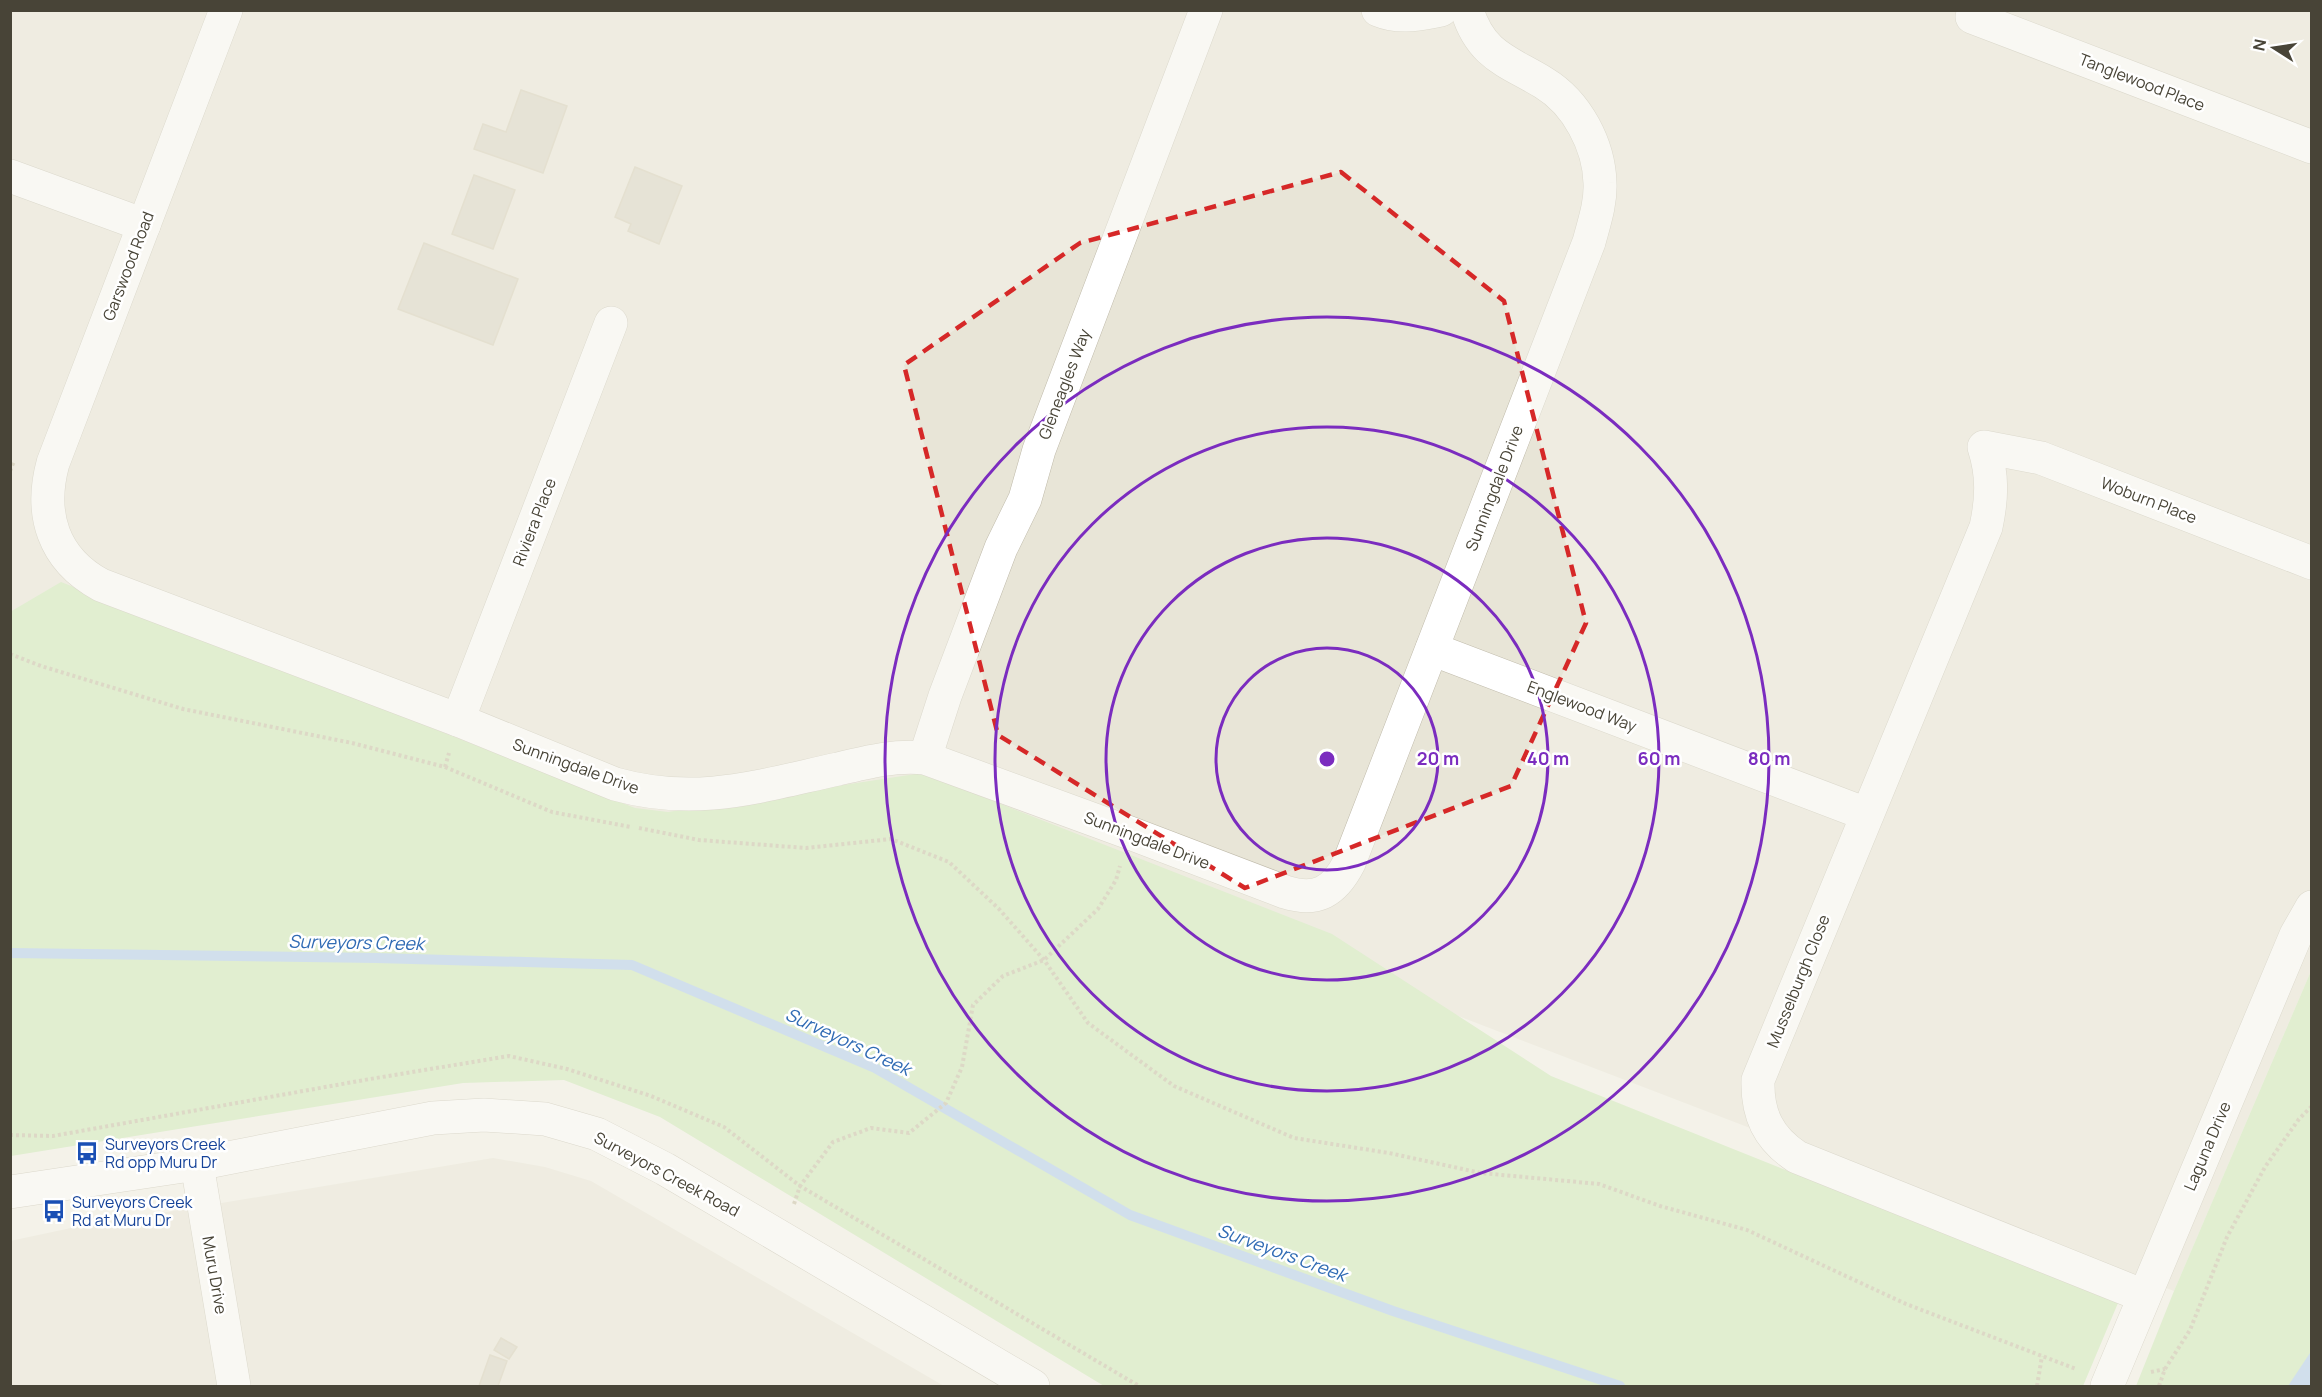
<svg xmlns="http://www.w3.org/2000/svg" width="2322" height="1397" viewBox="0 0 2322 1397" font-family="Manrope,sans-serif">
  <style>
    .residential { fill: #e8e5d7 }
    .green { fill: #c9e8b2 }
    .water { fill: #a6c8f0 }
    .lines { fill: none; stroke-linecap: round; stroke-linejoin: round }
    .stream { stroke: #a6c8f0; stroke-width: 10 }
    .building { fill: #d6d0be; stroke: #d1c9b1; stroke-width: 1.5 }
    .minor-casing { stroke: #c0bbab; stroke-width: 34 }
    .path { stroke: #c1b99c; stroke-width: 4; stroke-dasharray: 3 3; stroke-linecap: butt }
    .minor { stroke: #fff; stroke-width: 33 }
    .marked { fill: none; stroke: #d62828; stroke-width: 4.5; stroke-dasharray: 12 8; stroke-linejoin: round }
    .ring { fill: none; stroke: #7b2cbf; stroke-width: 3 }
    .labels { text-anchor: middle; stroke-width: 5; stroke-linejoin: round; paint-order: stroke }
    .street-label { font-size: 16px; fill: #484437; stroke: #fff }
    .transit-label { font-size: 16px; fill: #164399; stroke: #fff; text-anchor: start }
    .water-label { font-size: 18px; font-style: italic; fill: #306bb4; stroke: #fff }
    .centre { fill: #7b2cbf; stroke: #fff; stroke-width: 3 }
    .ring-label { font-size: 18px; text-anchor: middle; font-weight: bold; fill: #7b2cbf; stroke: #fff; stroke-width: 5; stroke-linejoin: round; paint-order: stroke }
  </style>
  <rect width="100%" height="100%" fill="#f4f2e9"/>
  <!-- residential -->
  <g class="residential">
    <path d="M10,11H2311V971L2174,1291L1034,853L11,756Z"/>
    <path d="M493,1158L545,1167L591,1181L944,1386H11L10,1241L71,1228Z"/>
  </g>
  <!-- green -->
  <g class="green">
    <path d="M61,582L635,808L668,812L922,773L1332,934L1551,1076L2118,1303L2083,1386H1104L660,1117L564,1080L463,1083L11,1156L10,612Z"/>
    <path d="M2311,971V1386H2136L2174,1291Z"/>
  </g>
  <!-- water -->
  <path class="water" d="M2311,1348V1386H2288L2310,1353Z"/>
  <g class="lines">
    <!-- stream -->
    <path class="stream" d="M10,953L377,958L632,965L875,1068L1130,1215L1393,1311L1620,1386"/>
  </g>
  <!-- building -->
  <g class="building">
    <path d="M521,90L567,106L543,173L474,149L483,124L506,132Z"/>
    <path d="M635,167L682,186L659,244L628,231L631,224L615,217Z"/>
    <path d="M474,175L515,190L493,249L452,234Z"/>
    <path d="M424,243L518,279L493,345L398,309Z"/>
    <path d="M501,1338L517,1347L509,1359L494,1350Z"/>
    <path d="M490,1355L507,1361L498,1386H479Z"/>
  </g>
  <g class="lines">
    <!-- minor casing -->
    <g class="minor-casing">
      <g id="minor">
        <path d="M226,10L53,463C39,514 53,559 101,585L458,720L615,784C697,807 759,786 838,769C867,762 895,755 925,758L1130,833L1285,892C1317,902 1334,892 1349,863L1589,242C1594,223 1601,203 1600,183C1599,145 1577,103 1544,83C1508,61 1481,56 1467,10"/>
        <path d="M1378,10C1400,19 1419,14 1441,10"/>
        <path d="M1972,17L2312,147"/>
        <path d="M10,176L144,225"/>
        <path d="M1432,649L1866,814"/>
        <path d="M458,720L611,323"/>
        <path d="M925,758L945,696L1001,548L1025,499L1039,450L1206,10"/>
        <path d="M197,1164L234,1386"/>
        <path d="M10,1192L197,1164L433,1118L484,1115L545,1119L597,1134L665,1169L1033,1386"/>
        <path d="M2144,1296L1797,1157C1768,1138 1757,1114 1758,1080L1986,527C1992,499 1993,475 1984,447L2041,458L2312,563"/>
        <path d="M2107,1386L2296,935L2312,907"/>
      </g>
    </g>
    <!-- path -->
    <g class="path">
      <path d="M10,471L14,461"/>
      <path d="M10,654L41,666L183,709L352,743L445,767L449,753"/>
      <path d="M445,767L552,812L631,827"/>
      <path d="M639,828L699,840L806,848L891,839L949,862L999,909L1044,960L1088,1023L1174,1086L1294,1138L1389,1153L1481,1173L1599,1184L1660,1206L1747,1230L1906,1304L2076,1369"/>
      <path d="M10,1135L53,1136L370,1079L509,1056L567,1069L651,1096L724,1127L800,1186L1139,1386"/>
      <path d="M794,1204L800,1186L833,1142L871,1128L909,1133L946,1103L962,1067L973,1005L1003,976L1044,960L1098,909L1116,880L1120,866"/>
      <path d="M2151,1372L2165,1369"/>
      <path d="M2037,1386L2042,1356"/>
      <path d="M2159,1386L2165,1369L2190,1330L2227,1237L2265,1167L2299,1119L2312,1106"/>
    </g>
    <!-- minor -->
    <use href="#minor" class="minor"/>
  </g>
  <!-- marked area -->
  <path d="M0 0H2322V1397H0ZM1341,172L1504,301L1586,623L1511,786L1245,888L998,735L904,365L1080,243Z" fill="#f4f2e9" fill-opacity=".55" fill-rule="evenodd"/>
  <path class="marked" d="M1341,172L1504,301L1586,623L1511,786L1245,888L998,735L904,365L1080,243Z"/>
  <!-- distance rings -->
  <g class="ring">
    <circle cx="1327" cy="759" r="111"/>
    <circle cx="1327" cy="759" r="221"/>
    <circle cx="1327" cy="759" r="332"/>
    <circle cx="1327" cy="759" r="442"/>
  </g>
  <!-- icons -->
  <defs>
    <g id="bus-bare" transform="scale(1.8)"><path d="M-5-6H5V4H4V6H2V4H-2V6H-4V4H-5ZM-3.5-4V0h7V-4ZM-3.5 1.2v1.5H-2V1.2ZM2 1.2v1.5H3.5V1.2Z" fill="#1a4fb4" stroke="#fff" stroke-width="2.5" paint-order="stroke"/></g>
  </defs>
  <g fill-rule="evenodd">
    <use href="#bus-bare" x="87" y="1153"/>
    <use href="#bus-bare" x="54" y="1211"/>
  </g>
  <g class="labels">
    <!-- street labels -->
    <g class="street-label">
      <text transform="translate(2142 82) rotate(21)" y="6">Tanglewood Place</text>
      <text transform="translate(128 266) rotate(-69)" y="6">Garswood Road</text>
      <text transform="translate(1064 384) rotate(-69)" y="6">Gleneagles Way</text>
      <text transform="translate(1494 488) rotate(-69)" y="6">Sunningdale Drive</text>
      <text transform="translate(2149 500) rotate(21)" y="6">Woburn Place</text>
      <text transform="translate(534 522) rotate(-69)" y="6">Riviera Place</text>
      <text transform="translate(1582 706) rotate(21)" y="6">Englewood Way</text>
      <text transform="translate(576 766) rotate(20)" y="6">Sunningdale Drive</text>
      <text transform="translate(1147 840) rotate(21)" y="6">Sunningdale Drive</text>
      <text transform="translate(1798 981) rotate(-68)" y="6">Musselburgh Close</text>
      <text transform="translate(2207 1146) rotate(-67)" y="6">Laguna Drive</text>
      <text transform="translate(667 1174) rotate(28)" y="6">Surveyors Creek Road</text>
      <text transform="translate(215 1275) rotate(80)" y="6">Muru Drive</text>
    </g>
    <!-- transit labels -->
    <g class="transit-label">
      <text x="105" y="1150">Surveyors Creek<tspan x="105" dy="18">Rd opp Muru Dr</tspan></text>
      <text x="72" y="1208">Surveyors Creek<tspan x="72" dy="18">Rd at Muru Dr</tspan></text>
    </g>
    <!-- water labels -->
    <g class="water-label">
      <text transform="translate(356 943) rotate(1)" y="6">Surveyors Creek</text>
      <text transform="translate(848 1042) rotate(25)" y="6">Surveyors Creek</text>
      <text transform="translate(1282 1253) rotate(20)" y="6">Surveyors Creek</text>
    </g>
  </g>
  <circle cx="1327" cy="759" r="9" class="centre"/>
  <g class="ring-label">
    <text x="1438" y="765">20 m</text>
    <text x="1548" y="765">40 m</text>
    <text x="1659" y="765">60 m</text>
    <text x="1769" y="765">80 m</text>
  </g>
  <!-- border -->
  <rect width="2322" height="1397" fill="none" stroke="#484437" stroke-width="24"/>
  <!-- north arrow -->
  <g transform="translate(2274 48) rotate(282)" stroke="#ffffff" stroke-width="4.5" paint-order="stroke">
  <path d="M0-4.5L10 22L0 15L-10 22Z" fill="#484437"/>
  <text y="-9" font-size="16" font-weight="bold" text-anchor="middle" fill="#484437">N</text>
  </g>
</svg>
